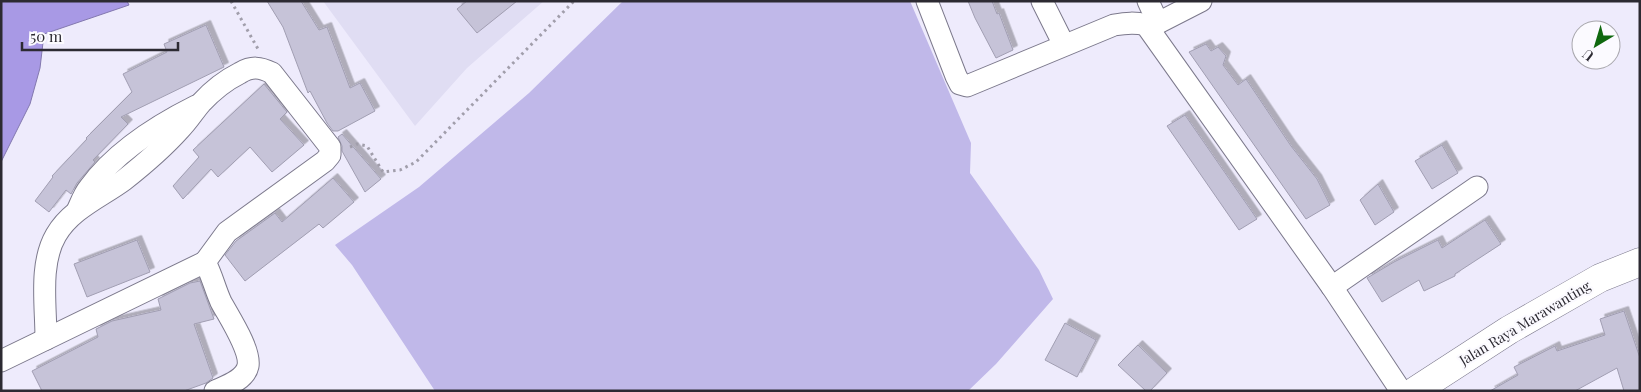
<svg xmlns="http://www.w3.org/2000/svg" width="1641" height="392" viewBox="0 0 1641 392" font-family="'Playfair Display',serif">
  <style>
    .built { fill: #e0ddf3 }
    .green { fill: #c0b8e9 }
    .water { fill: #a899e5; stroke: #8378af }
    .building { fill: #c6c3d8; stroke: #a19eb2; filter: url(#shadow) }
    .lines { fill: none; stroke-linecap: round; stroke-linejoin: round }
    .street-casing { stroke: #7c798c; stroke-width: 23 }
    .secondary-casing { stroke: #7c798c; stroke-width: 29 }
    .path { stroke: #a19eab; stroke-width: 3; stroke-dasharray: 2.5 4; stroke-linecap: butt }
    .street { stroke: #fff; stroke-width: 21 }
    .secondary { stroke: #fff; stroke-width: 28 }
    .labels { text-anchor: middle; stroke-width: 4.5; stroke-linejoin: round; paint-order: stroke }
    .street-label { font-size: 14px; fill: #2c2a32; stroke: #fbfaff }
  </style>
  <defs>
    <filter id="shadow"><feDropShadow dx="4.5" dy="-4.5" stdDeviation="0" flood-color="#0004"/></filter>
  </defs>
  <rect width="100%" height="100%" fill="#eeebfc"/>
  <!-- built -->
  <path class="built" d="M323,1H544L467,68L415,126Z"/>
  <!-- green -->
  <path class="green" d="M623,1H910L971,143L970,173L1039,270L1053,299L996,364L968,391H435L352,265L335,245L419,187L529,93Z"/>
  <!-- water -->
  <path class="water" d="M1,1H127L129,5L44,34L40,68L30,104L1,162Z"/>
  <!-- building -->
  <g class="building">
    <path d="M267,1H301L319,30L327,27L350,88L360,83L375,111L338,131H333L327,123L310,91L308,93L283,27Z"/>
    <path d="M467,1H517L477,33L457,9Z"/>
    <path d="M968,1H992L997,14L999,13L1013,50L996,58L975,18Z"/>
    <path d="M206,25L224,67L121,117L128,124L93,160L95,162L77,183L71,194L66,190L49,212L35,201L53,177L52,176L87,139L86,138L132,92L123,74L167,52L164,44Z"/>
    <path d="M1206,44L1211,51L1218,47L1226,56L1223,65L1238,85L1246,79L1291,146L1317,179L1330,205L1306,219L1189,52Z"/>
    <path d="M264,84L287,112L280,119L304,145L272,172L250,147L218,177L211,169L183,199L173,186L199,157L193,150Z"/>
    <path d="M1185,115L1257,219L1239,230L1167,126Z"/>
    <path d="M342,134L381,179L365,192L342,151V146L338,137Z"/>
    <path d="M1442,145L1458,173L1432,189L1415,161Z"/>
    <path d="M333,178L354,202L323,228L319,224L245,281L225,255L236,241L275,213L282,222Z"/>
    <path d="M1378,184L1394,212L1375,225L1360,200Z"/>
    <path d="M1485,220L1501,244L1455,274V276L1424,291L1419,280L1382,302L1367,278L1394,262L1438,240L1442,248Z"/>
    <path d="M137,240L150,272L87,297L74,264Z"/>
    <path d="M200,281L214,319L194,324L213,378L206,383L184,391H42L32,371L98,337L96,329L112,321L161,310L158,299L190,283Z"/>
    <path d="M1624,311L1640,358V391H1624L1617,368L1575,391H1490L1518,375L1514,367L1555,346L1557,351L1605,335L1600,319Z"/>
    <path d="M1065,323L1096,340L1077,377L1045,360Z"/>
    <path d="M1138,345L1167,373L1150,391H1146L1118,365Z"/>
  </g>
  <g class="lines">
    <!-- street casing -->
    <g class="street-casing">
      <g id="street">
        <path d="M927,1L956,76L960,84L967,86L1114,25C1126,23 1135,22 1146,25L1332,287L1401,391"/>
        <path d="M1042,1L1064,45"/>
        <path d="M1148,1L1158,23"/>
        <path d="M1146,25L1158,23L1201,1"/>
        <path d="M78,209C81,202 84,194 89,188C115,152 156,126 196,106"/>
        <path d="M1332,287L1477,187"/>
        <path d="M46,339C46,305 39,264 56,235C71,209 101,197 124,180C143,165 163,148 180,129C188,121 194,111 201,103C212,91 226,80 240,73C252,66 260,67 272,73L330,147V155L325,161L227,232L205,262C212,275 215,289 221,302C229,317 251,350 248,366C245,380 226,386 215,391"/>
        <path d="M1,361L205,262"/>
      </g>
    </g>
    <!-- secondary casing -->
    <g class="secondary-casing">
      <path id="secondary" d="M1415,391L1509,330L1600,278L1640,262"/>
    </g>
    <!-- path -->
    <g class="path">
      <path d="M231,1L258,49"/>
      <path d="M350,147L357,144L367,146L383,172L400,170L416,162L574,1"/>
    </g>
    <!-- street -->
    <use href="#street" class="street"/>
    <!-- secondary -->
    <use href="#secondary" class="secondary"/>
  </g>
  <g class="labels">
    <!-- street labels -->
    <g class="street-label">
      <text transform="translate(1525 323) rotate(-31)" y="5">Jalan Raya Marawanting</text>
    </g>
  </g>
  <!-- border -->
  <rect width="1641" height="392" fill="none" stroke="#2c2a32" stroke-width="5"/>
  <!-- north arrow -->
  <g transform="translate(1596 45) rotate(218)"><circle r="24" fill="#fbfaff" stroke="#a8a7ad"/>
  <path d="M0-4L9 19L0 12L-9 19Z" fill="#0f680f"/>
  <text y="-8" font-size="14" font-weight="bold" text-anchor="middle" fill="#2c2a32">U</text>
  </g>
  <!-- scale -->
  <path d="M22 42v8h156v-8" fill="none" stroke="#2c2a32" stroke-width="2.5"/>
  <text x="30" y="42" font-size="15" fill="#2c2a32" stroke="#fbfaff" stroke-width="4" paint-order="stroke">50 m</text>
</svg>
